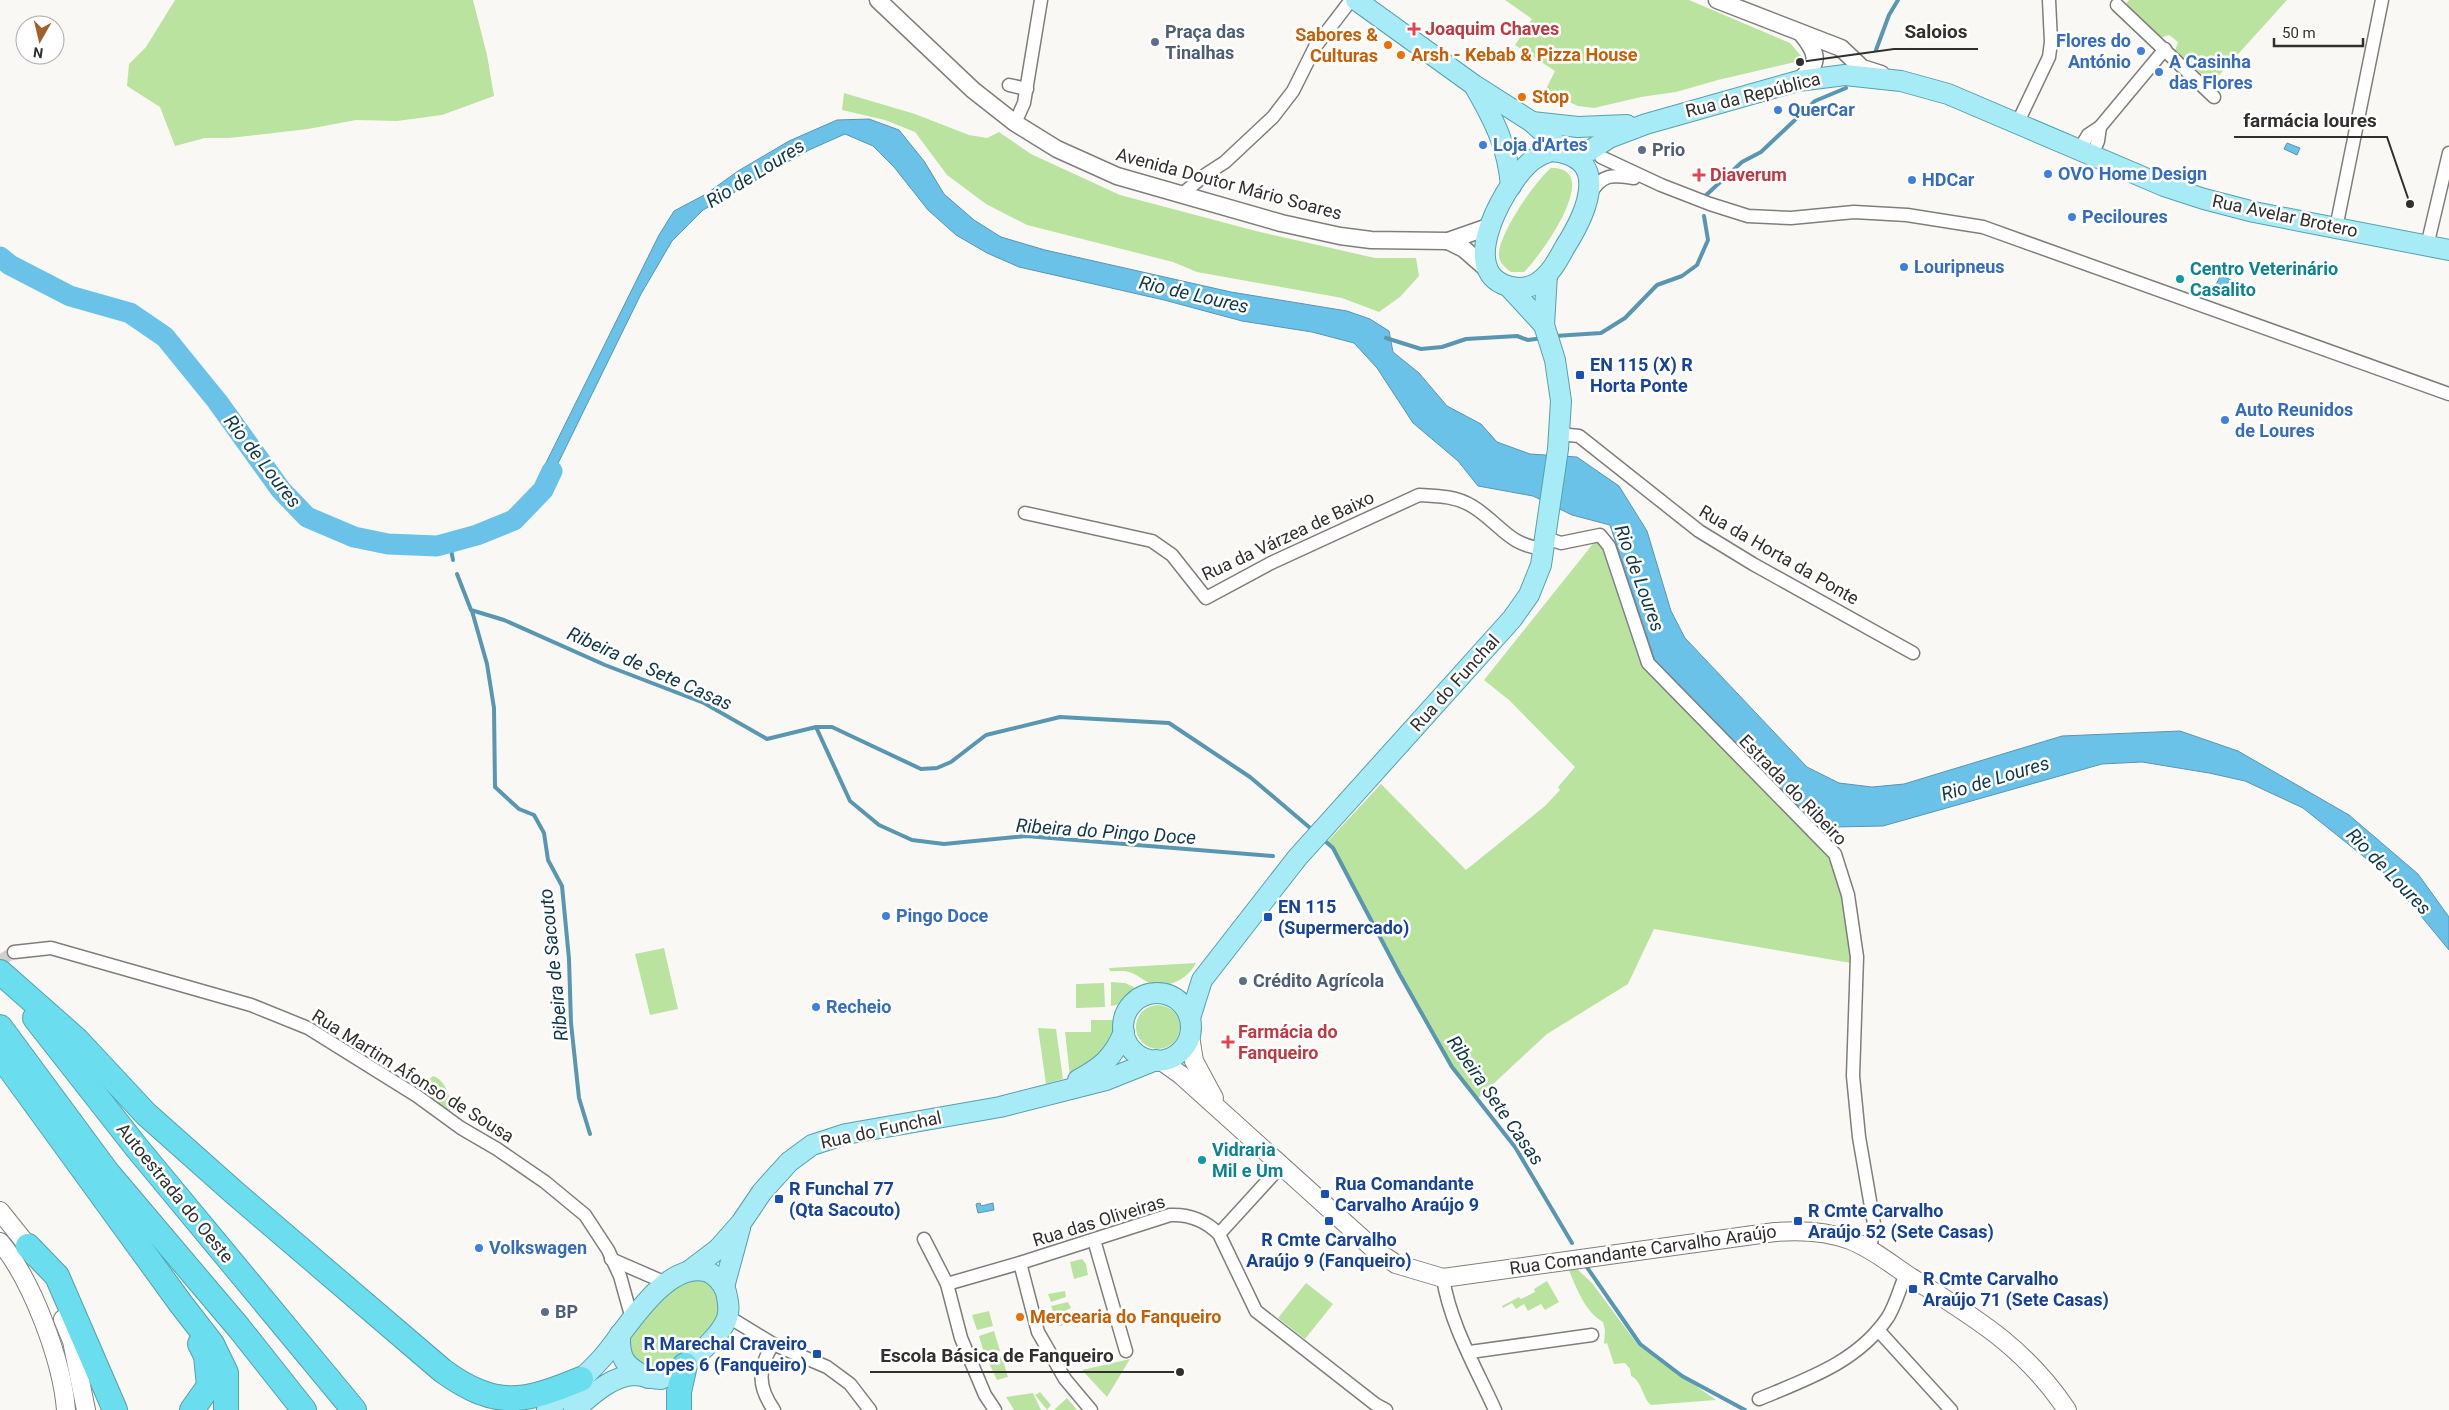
<svg xmlns="http://www.w3.org/2000/svg" width="2449" height="1410" viewBox="0 0 2449 1410" font-family="Roboto,sans-serif">
  <style>
    .green { fill: #bae3a0 }
    .water { fill: #6ac2e9; stroke: #5996b1 }
    .lines { fill: none; stroke-linecap: round; stroke-linejoin: round }
    .stream { stroke: #5996b1; stroke-width: 4 }
    .river { stroke: #6ac2e9; stroke-width: 21 }
    .minor-tunnel { stroke: #d2d0cd; stroke-width: 12; stroke-dasharray: 12 6; stroke-linecap: butt }
    .minor-casing { stroke: #807e7b; stroke-width: 15 }
    .tertiary-casing { stroke: #807e7b; stroke-width: 19 }
    .secondary-casing { stroke: #807e7b; stroke-width: 20 }
    .primary-casing { stroke: #56a1ab; stroke-width: 22 }
    .motorway-casing { stroke: #56a1ab; stroke-width: 26 }
    .minor { stroke: #fff; stroke-width: 12 }
    .tertiary { stroke: #fff; stroke-width: 16 }
    .secondary { stroke: #fff; stroke-width: 18 }
    .primary { stroke: #a6ebf5; stroke-width: 20 }
    .motorway { stroke: #6adeee; stroke-width: 24 }
    .health-dot { fill: #e0444e; stroke: #fff; stroke-width: 2 }
    .service-dot { fill: #5c6f8a; stroke: #fff; stroke-width: 2 }
    .food-dot { fill: #e8710a; stroke: #fff; stroke-width: 2 }
    .shop-dot { fill: #3f7fe0; stroke: #fff; stroke-width: 2 }
    .culture-dot { fill: #0f9aa8; stroke: #fff; stroke-width: 2 }
    .transit-dot { fill: #1a4fb4; stroke: #fff; stroke-width: 2 }
    .labels { text-anchor: middle; stroke-width: 5; stroke-linejoin: round; paint-order: stroke }
    .health-label { font-size: 18px; font-weight: bold; fill: #be3a42; stroke: #fff; text-anchor: start }
    .service-label { font-size: 18px; font-weight: bold; fill: #4e5e75; stroke: #fff; text-anchor: start }
    .food-label { font-size: 18px; font-weight: bold; fill: #c56008; stroke: #fff; text-anchor: start }
    .shop-label { font-size: 18px; font-weight: bold; fill: #366cbe; stroke: #fff; text-anchor: start }
    .street-label { font-size: 18px; fill: #31302f; stroke: #fff }
    .culture-label { font-size: 18px; font-weight: bold; fill: #0d838f; stroke: #fff; text-anchor: start }
    .transit-label { font-size: 18px; font-weight: bold; fill: #164399; stroke: #fff; text-anchor: start }
    .water-label { font-size: 19px; font-style: italic; fill: #103849; stroke: #fff }
    .leader { fill: none; stroke: #31302f; stroke-width: 2 }
    .callout-dot { fill: #31302f; stroke: #fff; stroke-width: 2 }
    .callout-label { font-size: 19px; text-anchor: middle; font-weight: bold; fill: #31302f; stroke: #fff; stroke-width: 5; stroke-linejoin: round; paint-order: stroke }
  </style>
  <rect width="100%" height="100%" fill="#faf8f5"/>
  <!-- green -->
  <g class="green">
    <path d="M175,0H473L487,55L494,96L442,115L397,121L356,120L308,129L229,138H205L175,146L160,107L127,86L129,64L146,47Z"/>
    <path d="M1505,0H1689L1790,43L1802,57L1795,62L1718,80L1676,92L1641,97L1594,108L1578,106L1545,91L1555,71L1515,45L1532,19Z"/>
    <path d="M2129,0H2287L2212,83L2175,51L2178,42L2169,35L2156,39L2125,5Z"/>
    <path d="M844,93L915,114L969,135L987,138L999,132L1031,154L1120,195L1256,231L1375,258H1416L1419,276L1400,297L1379,312L1342,298L1197,272L1173,262L1027,225L986,204L947,175L915,132L885,120L842,110Z"/>
    <path d="M1551,168C1605,167 1540,257 1524,272H1511C1505,268 1500,263 1499,257C1496,237 1536,180 1551,168Z"/>
    <path d="M1600,535L1648,663L1835,854L1848,895L1851,963L1654,929L1628,984L1547,1034L1477,1099C1416,1020 1382,925 1327,842L1381,784L1466,870L1545,806L1560,790L1558,787L1575,767L1509,700L1484,680Z"/>
    <path d="M664,948L678,1009L650,1015L635,954Z"/>
    <path d="M1196,963C1188,979 1167,990 1150,983C1142,980 1137,974 1129,972C1122,970 1116,972 1110,971L1109,968Z"/>
    <path d="M1111,982L1125,983L1134,987V995L1126,1003L1111,1006Z"/>
    <path d="M1104,983L1105,1007L1076,1008V984Z"/>
    <circle cx="1158" cy="1027" r="22"/>
    <path d="M1091,1020H1113L1116,1025C1113,1053 1091,1061 1070,1076L1065,1032H1091Z"/>
    <path d="M1038,1028L1056,1029L1063,1079L1046,1084Z"/>
    <path d="M433,1076C445,1079 451,1098 451,1109L449,1111L432,1101L424,1089L426,1082Z"/>
    <path d="M1082,1259L1086,1264L1088,1275L1074,1279L1070,1262Z"/>
    <path d="M1568,1268H1576L1592,1283L1638,1345L1716,1400L1651,1405C1642,1397 1642,1381 1631,1376L1630,1369L1625,1363L1614,1364L1607,1343L1604,1344L1605,1330L1603,1322C1585,1312 1576,1287 1568,1268Z"/>
    <path d="M708,1280L723,1305L714,1324L669,1365L655,1369L639,1365L628,1346L632,1327L682,1281Z"/>
    <path d="M1547,1281L1559,1302L1545,1310L1541,1304L1528,1311L1524,1304L1516,1309L1512,1303L1503,1308L1502,1306L1519,1297L1521,1299L1535,1292L1534,1289Z"/>
    <path d="M1306,1283L1333,1304L1305,1339L1278,1318Z"/>
    <path d="M1065,1291L1066,1297L1051,1302L1048,1294Z"/>
    <path d="M1068,1302L1071,1308L1065,1311L1068,1324L1059,1326L1051,1306Z"/>
    <path d="M989,1311L993,1326L977,1330L972,1315Z"/>
    <path d="M994,1331L1000,1351L985,1356L979,1336Z"/>
    <path d="M1002,1357L1008,1377L997,1380L988,1361Z"/>
    <path d="M1130,1359L1107,1397L1082,1370Z"/>
    <path d="M1040,1392L1051,1405L1047,1410L1035,1395Z"/>
    <path d="M1033,1393L1041,1410H1014L1006,1397Z"/>
    <path d="M1067,1398L1077,1410H1054Z"/>
  </g>
  <!-- water -->
  <g class="water">
    <path d="M869,119L899,130L924,161L944,194L974,220L1001,237L1045,250L1231,292L1347,311L1370,319L1389,331L1393,352L1419,373L1447,406L1481,424L1497,442L1530,454L1577,457L1619,486L1647,531L1671,611L1685,638L1807,767L1839,783L1872,787L1904,784L2062,736L2180,731L2238,751L2349,815L2418,874L2449,917V950L2388,876L2303,808L2245,781L2209,773L2142,762L2102,764L1883,826L1834,827L1805,815L1710,720L1655,661L1610,525L1572,515L1533,496L1478,486L1458,461L1413,423L1377,368L1354,343L1312,332L1242,321L1164,300L1019,267L987,253L956,235L928,210L894,167L873,146L845,134L809,150L703,210L672,241L641,294L542,496L532,491L659,235L674,211L706,194L738,171L789,141L837,120Z"/>
    <path d="M2287,143L2300,148L2297,155L2284,149Z"/>
    <path d="M2221,275L2233,281L2232,284L2228,282L2221,295L2213,290Z"/>
    <path d="M980,1203L981,1206L993,1203L994,1210L978,1213L976,1204Z"/>
  </g>
  <g class="lines">
    <!-- stream -->
    <g class="stream">
      <path d="M1876,50L1889,15L1898,0"/>
      <path d="M1704,197L1742,162L1761,152L1815,101L1846,88"/>
      <path d="M1555,336L1601,333L1625,318L1657,285L1682,276L1697,265L1708,240L1704,216"/>
      <path d="M1386,338L1421,349L1442,347L1466,339L1517,336L1528,340L1543,338"/>
      <path d="M450,544L453,560"/>
      <path d="M457,574L471,610L504,620L605,665L704,703L767,739L816,727H832L921,769L937,768L951,762L986,735L1060,717L1169,723L1250,777L1309,827"/>
      <path d="M472,611L487,664L494,708L495,787L519,809L534,815L544,833L548,860L562,886L569,959L571,1023L579,1098L590,1134"/>
      <path d="M816,727L850,801L879,825L912,840L944,844L1026,836L1273,856"/>
      <path d="M1325,841L1333,848L1400,975L1452,1067L1515,1147L1572,1243"/>
      <path d="M1584,1263L1640,1344L1682,1376L1745,1410"/>
    </g>
    <!-- river -->
    <path class="river" d="M0,257L10,265L70,296L130,313L165,337L217,401L281,490L307,517L354,537L388,544L437,546L477,535L514,520L543,490L552,471"/>
    <!-- minor-tunnel -->
    <path class="minor-tunnel" d="M0,961L14,952"/>
    <!-- minor casing -->
    <g class="minor-casing">
      <g id="minor">
        <path d="M2117,5L2214,97"/>
        <path d="M1009,85L1027,89"/>
        <path d="M1015,123L1024,103L1041,0"/>
        <path d="M2017,124L2049,57L2051,42L2049,0"/>
        <path d="M2079,150L2088,135L2100,127L2165,49"/>
        <path d="M2092,155L2098,141L2100,127"/>
        <path d="M1601,157L1661,185L1710,204L1748,216L1791,218L1854,212L1907,215L1983,227L2449,394"/>
        <path d="M1590,194C1603,173 1612,175 1634,178"/>
        <path d="M1181,195L1205,175L1225,162L1273,117L1293,91L1315,47L1351,0"/>
        <path d="M2336,228L2382,0"/>
        <path d="M2427,246L2449,153"/>
        <path d="M1559,434L1579,436L1699,531L1753,564L1913,653"/>
        <path d="M1025,513L1152,541L1172,555L1206,598L1271,563L1419,495C1438,496 1455,496 1472,506C1500,523 1508,546 1545,549"/>
        <path d="M1546,538L1561,543L1600,535L1609,546L1648,663L1835,854L1848,895L1857,957L1853,1076L1859,1137L1874,1224L1870,1250"/>
        <path d="M14,952L51,948L251,1005L308,1028L417,1096L461,1128L497,1149L545,1182L585,1215L608,1250L620,1276L632,1319"/>
        <path d="M1219,1234L1281,1166"/>
        <path d="M924,1239L947,1284L961,1338L985,1395L995,1410"/>
        <path d="M1094,1240L1126,1351"/>
        <path d="M611,1259L666,1283"/>
        <path d="M1020,1263L1038,1332L1065,1379L1091,1410"/>
        <path d="M1443,1278C1450,1324 1476,1368 1495,1410"/>
        <path d="M947,1284L1020,1263L1170,1215C1189,1214 1205,1220 1219,1234L1256,1311L1375,1404L1386,1410"/>
        <path d="M727,1316L773,1344L827,1367L850,1384L870,1410"/>
        <path d="M1878,1330L1951,1410"/>
        <path d="M773,1344C758,1368 757,1386 774,1410"/>
        <path d="M1470,1352L1592,1335"/>
        <path d="M1759,1399C1807,1379 1858,1362 1888,1317C1896,1304 1900,1287 1906,1274"/>
      </g>
    </g>
    <!-- tertiary casing -->
    <g class="tertiary-casing">
      <g id="tertiary">
        <path d="M878,0L973,90L1015,123L1057,149L1117,176L1281,223L1340,236L1371,240L1448,241L1488,227"/>
        <path d="M1717,0L1841,48L1862,68L1881,74"/>
        <path d="M1798,81C1820,64 1819,55 1802,34"/>
        <path d="M1448,241L1464,249L1488,270"/>
      </g>
    </g>
    <!-- secondary casing -->
    <g class="secondary-casing">
      <g id="secondary">
        <path d="M1190,1036L1194,1061L1214,1098"/>
        <path d="M1160,1060L1181,1075L1376,1251L1396,1264L1443,1278L1775,1232C1800,1230 1826,1231 1850,1240C1873,1249 1892,1265 1912,1278C1975,1318 2024,1346 2067,1410"/>
        <path d="M0,1211L28,1246L34,1257"/>
        <path d="M0,1242C32,1280 62,1360 66,1410"/>
        <path d="M63,1319L72,1341L86,1410"/>
      </g>
    </g>
    <!-- primary casing -->
    <g class="primary-casing">
      <g id="primary">
        <path d="M1356,0L1474,85L1532,122L1565,152"/>
        <path d="M1475,87C1494,120 1508,147 1511,186"/>
        <path d="M1532,122L1578,127L1627,125"/>
        <path d="M1551,151C1613,156 1586,214 1565,247C1558,260 1550,275 1537,283C1532,286 1525,288 1519,288C1451,282 1501,190 1528,164C1535,157 1542,154 1551,151Z"/>
        <path d="M1577,159L1609,138L1646,124L1798,81L1845,75L1901,81L1948,94L2164,186L2204,199L2254,212L2449,250"/>
        <path d="M1509,287L1544,325"/>
        <circle cx="1157" cy="1027" r="34"/>
        <path d="M1190,1018L1202,980L1297,858L1512,619L1529,595L1541,565L1558,449L1561,401L1555,360L1544,325L1547,275"/>
        <path d="M1078,1080C1102,1067 1113,1058 1124,1032"/>
        <path d="M689,1271L718,1249L741,1223L762,1192L789,1162L812,1145L846,1134L1000,1107L1106,1080L1156,1060"/>
        <path d="M724,1287L740,1228"/>
        <path d="M620,1334C619,1360 625,1366 648,1378"/>
        <path d="M547,1410C566,1393 585,1377 602,1358C625,1332 664,1262 705,1271C714,1273 723,1283 726,1292C728,1301 730,1309 727,1318C720,1339 681,1370 661,1379C652,1379 643,1375 634,1375C611,1376 591,1396 574,1410"/>
      </g>
    </g>
    <!-- motorway casing -->
    <g class="motorway-casing">
      <g id="motorway">
        <path d="M0,972L77,1040L146,1114L236,1194L443,1371C496,1409 523,1403 581,1379"/>
        <path d="M35,1018L137,1148L354,1410"/>
        <path d="M0,1027L107,1172L239,1328L304,1410"/>
        <path d="M0,1055L181,1304L212,1344L226,1373V1410"/>
        <path d="M28,1246L57,1276L115,1410"/>
        <path d="M192,1410L209,1386L206,1356L200,1344"/>
        <path d="M679,1410V1392L685,1365"/>
      </g>
    </g>
    <!-- minor -->
    <use href="#minor" class="minor"/>
    <!-- tertiary -->
    <use href="#tertiary" class="tertiary"/>
    <!-- secondary -->
    <use href="#secondary" class="secondary"/>
    <!-- primary -->
    <use href="#primary" class="primary"/>
    <!-- motorway -->
    <use href="#motorway" class="motorway"/>
  </g>
  <!-- markers -->
  <g class="health-dot">
    <path d="M1411.5 21.5h5v5h5v5h-5v5h-5v-5h-5v-5h5z"/>
    <path d="M1696.5 167.5h5v5h5v5h-5v5h-5v-5h-5v-5h5z"/>
    <path d="M1225.5 1034.5h5v5h5v5h-5v5h-5v-5h-5v-5h5z"/>
  </g>
  <g class="service-dot">
    <circle cx="1155" cy="42" r="5"/>
    <circle cx="1642" cy="150" r="5"/>
    <circle cx="1243" cy="981" r="5"/>
    <circle cx="545" cy="1312" r="5"/>
  </g>
  <g class="food-dot">
    <circle cx="1388" cy="45" r="5"/>
    <circle cx="1401" cy="55" r="5"/>
    <circle cx="1522" cy="97" r="5"/>
    <circle cx="1020" cy="1317" r="5"/>
  </g>
  <g class="shop-dot">
    <circle cx="2141" cy="51" r="5"/>
    <circle cx="2159" cy="72" r="5"/>
    <circle cx="1778" cy="110" r="5"/>
    <circle cx="1483" cy="145" r="5"/>
    <circle cx="2048" cy="174" r="5"/>
    <circle cx="1912" cy="180" r="5"/>
    <circle cx="2072" cy="217" r="5"/>
    <circle cx="1904" cy="267" r="5"/>
    <circle cx="2225" cy="420" r="5"/>
    <circle cx="886" cy="916" r="5"/>
    <circle cx="816" cy="1007" r="5"/>
    <circle cx="479" cy="1248" r="5"/>
  </g>
  <g class="culture-dot">
    <circle cx="2180" cy="279" r="5"/>
    <circle cx="1202" cy="1160" r="5"/>
  </g>
  <g class="transit-dot">
    <rect x="1575" y="370" width="10" height="10" rx="2.5"/>
    <rect x="1263" y="912" width="10" height="10" rx="2.5"/>
    <rect x="1320" y="1189" width="10" height="10" rx="2.5"/>
    <rect x="774" y="1194" width="10" height="10" rx="2.5"/>
    <rect x="1324" y="1216" width="10" height="10" rx="2.5"/>
    <rect x="1793" y="1216" width="10" height="10" rx="2.5"/>
    <rect x="1908" y="1284" width="10" height="10" rx="2.5"/>
    <rect x="812" y="1349" width="10" height="10" rx="2.5"/>
  </g>
  <g class="labels">
    <!-- health labels -->
    <g class="health-label">
      <text x="1425" y="35">Joaquim Chaves</text>
      <text x="1710" y="181">Diaverum</text>
      <text x="1238" y="1038">Farmácia do<tspan x="1238" dy="21">Fanqueiro</tspan></text>
    </g>
    <!-- service labels -->
    <g class="service-label">
      <text x="1165" y="38">Praça das<tspan x="1165" dy="21">Tinalhas</tspan></text>
      <text x="1652" y="156">Prio</text>
      <text x="1253" y="987">Crédito Agrícola</text>
      <text x="555" y="1318">BP</text>
    </g>
    <!-- food labels -->
    <g class="food-label">
      <text x="1378" y="41" text-anchor="end">Sabores &amp;<tspan x="1378" dy="21">Culturas</tspan></text>
      <text x="1411" y="61">Arsh - Kebab &amp; Pizza House</text>
      <text x="1532" y="103">Stop</text>
      <text x="1030" y="1323">Mercearia do Fanqueiro</text>
    </g>
    <!-- shop labels -->
    <g class="shop-label">
      <text x="2131" y="47" text-anchor="end">Flores do<tspan x="2131" dy="21">António</tspan></text>
      <text x="2169" y="68">A Casinha<tspan x="2169" dy="21">das Flores</tspan></text>
      <text x="1788" y="116">QuerCar</text>
      <text x="1493" y="151">Loja d'Artes</text>
      <text x="2058" y="180">OVO Home Design</text>
      <text x="1922" y="186">HDCar</text>
      <text x="2082" y="223">Peciloures</text>
      <text x="1914" y="273">Louripneus</text>
      <text x="2235" y="416">Auto Reunidos<tspan x="2235" dy="21">de Loures</tspan></text>
      <text x="896" y="922">Pingo Doce</text>
      <text x="826" y="1013">Recheio</text>
      <text x="489" y="1254">Volkswagen</text>
    </g>
    <!-- street labels -->
    <g class="street-label">
      <text transform="translate(1753 95) rotate(-14)" y="6">Rua da República</text>
      <text transform="translate(1229 184) rotate(15)" y="6">Avenida Doutor Mário Soares</text>
      <text transform="translate(2285 216) rotate(12)" y="6">Rua Avelar Brotero</text>
      <text transform="translate(1288 536) rotate(-25)" y="6">Rua da Várzea de Baixo</text>
      <text transform="translate(1779 555) rotate(30)" y="6">Rua da Horta da Ponte</text>
      <text transform="translate(1455 683) rotate(-48)" y="6">Rua do Funchal</text>
      <text transform="translate(1793 790) rotate(46)" y="6">Estrada do Ribeiro</text>
      <text transform="translate(413 1076) rotate(32)" y="6">Rua Martim Afonso de Sousa</text>
      <text transform="translate(881 1130) rotate(-12)" y="6">Rua do Funchal</text>
      <text transform="translate(175 1193) rotate(51)" y="6">Autoestrada do Oeste</text>
      <text transform="translate(1099 1221) rotate(-17)" y="6">Rua das Oliveiras</text>
      <text transform="translate(1643 1250) rotate(-8)" y="6">Rua Comandante Carvalho Araújo</text>
    </g>
    <!-- culture labels -->
    <g class="culture-label">
      <text x="2190" y="275">Centro Veterinário<tspan x="2190" dy="21">Casalito</tspan></text>
      <text x="1212" y="1156">Vidraria<tspan x="1212" dy="21">Mil e Um</tspan></text>
    </g>
    <!-- transit labels -->
    <g class="transit-label">
      <text x="1590" y="371">EN 115 (X) R<tspan x="1590" dy="21">Horta Ponte</tspan></text>
      <text x="1278" y="913">EN 115<tspan x="1278" dy="21">(Supermercado)</tspan></text>
      <text x="1335" y="1190">Rua Comandante<tspan x="1335" dy="21">Carvalho Araújo 9</tspan></text>
      <text x="789" y="1195">R Funchal 77<tspan x="789" dy="21">(Qta Sacouto)</tspan></text>
      <text x="1808" y="1217">R Cmte Carvalho<tspan x="1808" dy="21">Araújo 52 (Sete Casas)</tspan></text>
      <text x="1329" y="1246" text-anchor="middle">R Cmte Carvalho<tspan x="1329" dy="21">Araújo 9 (Fanqueiro)</tspan></text>
      <text x="1923" y="1285">R Cmte Carvalho<tspan x="1923" dy="21">Araújo 71 (Sete Casas)</tspan></text>
      <text x="807" y="1350" text-anchor="end">R Marechal Craveiro<tspan x="807" dy="21">Lopes 6 (Fanqueiro)</tspan></text>
    </g>
    <!-- water labels -->
    <g class="water-label">
      <text transform="translate(755 173) rotate(-32)" y="7">Rio de Loures</text>
      <text transform="translate(1194 294) rotate(13)" y="7">Rio de Loures</text>
      <text transform="translate(263 461) rotate(52)" y="7">Rio de Loures</text>
      <text transform="translate(1640 578) rotate(70)" y="7">Rio de Loures</text>
      <text transform="translate(650 668) rotate(24)" y="7">Ribeira de Sete Casas</text>
      <text transform="translate(1995 778) rotate(-17)" y="7">Rio de Loures</text>
      <text transform="translate(1106 831) rotate(4)" y="7">Ribeira do Pingo Doce</text>
      <text transform="translate(2389 871) rotate(46)" y="7">Rio de Loures</text>
      <text transform="translate(553 965) rotate(-96)" y="7">Ribeira de Sacouto</text>
      <text transform="translate(1496 1100) rotate(55)" y="7">Ribeira Sete Casas</text>
    </g>
  </g>
  <!-- callouts -->
  <path class="leader" d="M1800 62L1894 49H1978M2410 204L2387 137H2234M1180 1372L1124 1372H870"/>
  <g class="callout-dot">
    <circle cx="1800" cy="62" r="5"/>
    <circle cx="2410" cy="204" r="5"/>
    <circle cx="1180" cy="1372" r="5"/>
  </g>
  <g class="callout-label">
    <text x="1936" y="38">Saloios</text>
    <text x="2310" y="127">farmácia loures</text>
    <text x="997" y="1362">Escola Básica de Fanqueiro</text>
  </g>
  <!-- north arrow -->
  <g transform="translate(40 40) rotate(188)"><circle r="24" fill="#ffffff" stroke="#adacac"/>
  <path d="M0-4L9 19L0 12L-9 19Z" fill="#a06029"/>
  <text y="-8" font-size="14" font-weight="bold" text-anchor="middle" fill="#31302f">N</text>
  </g>
  <!-- scale -->
  <path d="M2274 38v8h89v-8" fill="none" stroke="#31302f" stroke-width="2.5"/>
  <text x="2282" y="38" font-size="15" fill="#31302f" stroke="#ffffff" stroke-width="4" paint-order="stroke">50 m</text>
</svg>
